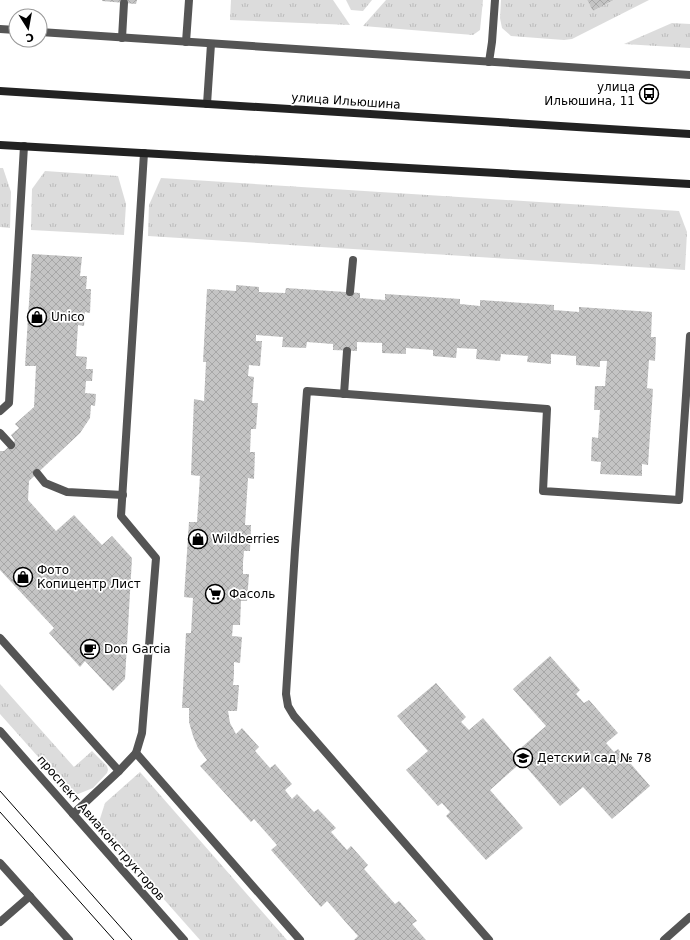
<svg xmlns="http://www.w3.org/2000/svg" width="690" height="940" viewBox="0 0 690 940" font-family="'DejaVu Sans',sans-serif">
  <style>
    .grass { fill: url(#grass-tufts) }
    .building { fill: url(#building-cross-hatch) }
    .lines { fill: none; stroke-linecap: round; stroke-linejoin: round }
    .service { stroke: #555; stroke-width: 8 }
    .minor { stroke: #555; stroke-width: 8 }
    .tertiary { stroke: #555; stroke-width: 8 }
    .secondary { stroke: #222; stroke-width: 8 }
    .tram { stroke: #000; stroke-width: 1 }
    .labels { text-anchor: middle; stroke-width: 3.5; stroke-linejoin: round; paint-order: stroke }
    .poi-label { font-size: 12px; fill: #000; stroke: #fff; text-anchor: start }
    .street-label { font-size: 12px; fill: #000; stroke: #fff }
  </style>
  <defs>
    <pattern id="grass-tufts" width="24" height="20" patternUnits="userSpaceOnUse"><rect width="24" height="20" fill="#dcdcdc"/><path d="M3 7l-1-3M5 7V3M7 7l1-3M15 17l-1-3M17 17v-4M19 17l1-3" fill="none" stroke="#bbb"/></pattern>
    <pattern id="building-cross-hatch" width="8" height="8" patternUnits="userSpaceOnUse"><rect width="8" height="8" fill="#c4c4c4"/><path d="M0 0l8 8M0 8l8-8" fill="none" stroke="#a7a7a7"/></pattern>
  </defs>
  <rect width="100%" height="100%" fill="#fff"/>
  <!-- grass -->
  <g class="grass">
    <path d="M231,0H333L350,25L230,20Z"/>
    <path d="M346,0H372L363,11L351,10Z"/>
    <path d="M386,0H483L480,30L473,35L363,26Z"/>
    <path d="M501,0H587L593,11L614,0H649L572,39L564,40L511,36L502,28L500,18Z"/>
    <path d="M672,23L690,24V48L624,44Z"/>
    <path d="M0,168H3L11,192L10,228L0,227Z"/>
    <path d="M45,171L118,176L126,204L124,235L31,230L32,189Z"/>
    <path d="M161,178L679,211L687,232L685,270L148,236L149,205Z"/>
    <path d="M0,684L74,767L92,751L107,766L108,770L107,773L93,788L73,796L0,714Z"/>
    <path d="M140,772L287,940H200L98,825L105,803Z"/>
  </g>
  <!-- building -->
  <g class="building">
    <path d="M102,0H137L136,4L102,1Z"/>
    <path d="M587,0H614L593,11Z"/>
    <path d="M32,254L82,257L80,276H87L86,289H91L90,313L85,312L84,326L78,325L76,356L87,357L86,369H93L92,381H86L85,393L96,394L95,406L91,405L90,418L80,433L29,481L28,500L56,531L74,515L102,545L112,536L132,558L125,679L113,691L85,661L80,667L49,633L54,628L0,570V451H4L15,441L11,435L19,428L15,424L34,407L36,366H25Z"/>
    <path d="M236,285L259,287V292L285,293L286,288L360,293V298L385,300V294L460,299V304L480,306V300L554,305V310L579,312V307L652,312L651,337H656L655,361L649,360L647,388L653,389L648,465L642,464V476L600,474L601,462L591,461L592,437L598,438L600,410H594L595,386H605L607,361H600V367L576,365V356L551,354V364L527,362L528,356L501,354L500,361L476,359L477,349L457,348L456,358L433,356V350L406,348V354L382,353V343L357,342V351L333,350V344L307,342L306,348L282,347L283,337L256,335V341H262L260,366L249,365L248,376L254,377L252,403H258L256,429H251L250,452H255L254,479L248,478L245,525H251L250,551H244L243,562V574H249L247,601H241L240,625H233L232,636L242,637L240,663L234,662V674L233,685H239L237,711H228L230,723L236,734L242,728L259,747L255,751L270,768L275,764L292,784L285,790L292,799L297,794L314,812L318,809L336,828L331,832L347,850L351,846L368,865L364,869L395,904L399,901L417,921L412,924L426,940H354L358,936L327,901L321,907L271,850L277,845L254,819L251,822L200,766L207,760L198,748L193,736L189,722V708H182L186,633H191L193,598L184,597L189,522H197L200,476L191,475L194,399L204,401L206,362H203L207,289L236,291Z"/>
    <path d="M550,656L580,690L576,694L584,703L589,700L618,733L606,743L614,752L618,749L650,786L612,819L583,787L560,806L527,768L531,765L525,759L490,790L523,828L486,860L446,816L450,812L442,803L438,806L406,770L428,751L397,716L436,683L466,717L461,722L469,730L483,718L514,754L546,726L513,689Z"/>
  </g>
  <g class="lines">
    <!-- service -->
    <g class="service">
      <path d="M122,38L124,3"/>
      <path d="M186,42L189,0"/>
      <path d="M489,62L492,42L495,0"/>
      <path d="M144,153L121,516L156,558L142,733L136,753L300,940"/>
      <path d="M350,292L353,260"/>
      <path d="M344,394L347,351"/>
      <path d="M0,411L9,403L24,146"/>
      <path d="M0,433L11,445"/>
      <path d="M37,473L45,483L67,492L123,495"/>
      <path d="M0,638L119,771"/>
      <path d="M73,814L119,771L136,753"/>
      <path d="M0,922L30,896"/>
      <path d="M489,940L294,716L288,706L286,694L295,550L307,391L547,409L543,491L679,500L690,336"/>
      <path d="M664,940L690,917"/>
    </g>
    <!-- minor -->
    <g class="minor">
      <path d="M0,29L16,30"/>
      <path d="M40,32L690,75"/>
      <path d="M207,104L211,44"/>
    </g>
    <!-- tertiary -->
    <g class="tertiary">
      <path d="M0,731L184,940"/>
      <path d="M0,863L69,940"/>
    </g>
    <!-- secondary -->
    <g class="secondary">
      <path d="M0,91L690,134"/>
      <path d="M0,145L690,184"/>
    </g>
    <!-- tram -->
    <g class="tram">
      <path d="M0,791L132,940"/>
      <path d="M0,812L114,940"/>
    </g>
  </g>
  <!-- icons -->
  <defs>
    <g id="bus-ring" transform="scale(1)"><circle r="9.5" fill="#fff" stroke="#000" stroke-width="1.5"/><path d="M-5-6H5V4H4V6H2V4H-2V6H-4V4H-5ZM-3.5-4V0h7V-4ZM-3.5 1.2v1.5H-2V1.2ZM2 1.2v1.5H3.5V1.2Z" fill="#000"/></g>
    <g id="shop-ring" transform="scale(1)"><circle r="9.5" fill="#fff" stroke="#000" stroke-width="1.5"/><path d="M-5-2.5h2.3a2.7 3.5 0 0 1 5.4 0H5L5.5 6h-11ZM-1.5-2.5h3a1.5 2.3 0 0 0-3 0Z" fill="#000"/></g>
    <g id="supermarket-ring" transform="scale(1)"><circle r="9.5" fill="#fff" stroke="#000" stroke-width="1.5"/><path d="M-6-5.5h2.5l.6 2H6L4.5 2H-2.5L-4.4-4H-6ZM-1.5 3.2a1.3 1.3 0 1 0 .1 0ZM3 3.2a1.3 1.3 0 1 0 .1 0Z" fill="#000"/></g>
    <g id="cafe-ring" transform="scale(1)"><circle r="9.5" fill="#fff" stroke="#000" stroke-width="1.5"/><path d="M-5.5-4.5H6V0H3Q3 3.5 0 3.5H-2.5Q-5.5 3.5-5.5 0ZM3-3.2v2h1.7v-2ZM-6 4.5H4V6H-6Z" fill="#000"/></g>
    <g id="school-ring" transform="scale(1)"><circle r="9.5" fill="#fff" stroke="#000" stroke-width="1.5"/><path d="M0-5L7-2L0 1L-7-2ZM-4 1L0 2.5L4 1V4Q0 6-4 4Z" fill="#000"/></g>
  </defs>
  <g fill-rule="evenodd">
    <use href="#bus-ring" x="649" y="94"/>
    <use href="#shop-ring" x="37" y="317"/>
    <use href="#shop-ring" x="198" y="539"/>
    <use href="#shop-ring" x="23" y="577"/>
    <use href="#supermarket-ring" x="215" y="594"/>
    <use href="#cafe-ring" x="90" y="649"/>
    <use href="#school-ring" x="523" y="758"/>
  </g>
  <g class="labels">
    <!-- poi labels -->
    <g class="poi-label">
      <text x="635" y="91" text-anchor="end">улица<tspan x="635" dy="14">Ильюшина, 11</tspan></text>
      <text x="51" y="321">Unico</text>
      <text x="212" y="543">Wildberries</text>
      <text x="37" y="574">Фото<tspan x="37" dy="14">Копицентр Лист</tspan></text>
      <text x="229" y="598">Фасоль</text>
      <text x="104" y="653">Don Garcia</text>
      <text x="537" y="762">Детский сад № 78</text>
    </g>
    <!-- street labels -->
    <g class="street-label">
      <text transform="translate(346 101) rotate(4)" y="4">улица Ильюшина</text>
      <text transform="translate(101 828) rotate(49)" y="4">проспект Авиаконструкторов</text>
    </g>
  </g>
  <!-- north arrow -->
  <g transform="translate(28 28) rotate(169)"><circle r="19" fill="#ffffff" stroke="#999999"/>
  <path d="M0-3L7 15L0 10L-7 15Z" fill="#000000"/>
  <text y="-6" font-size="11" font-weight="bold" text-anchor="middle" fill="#000000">С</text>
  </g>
</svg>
